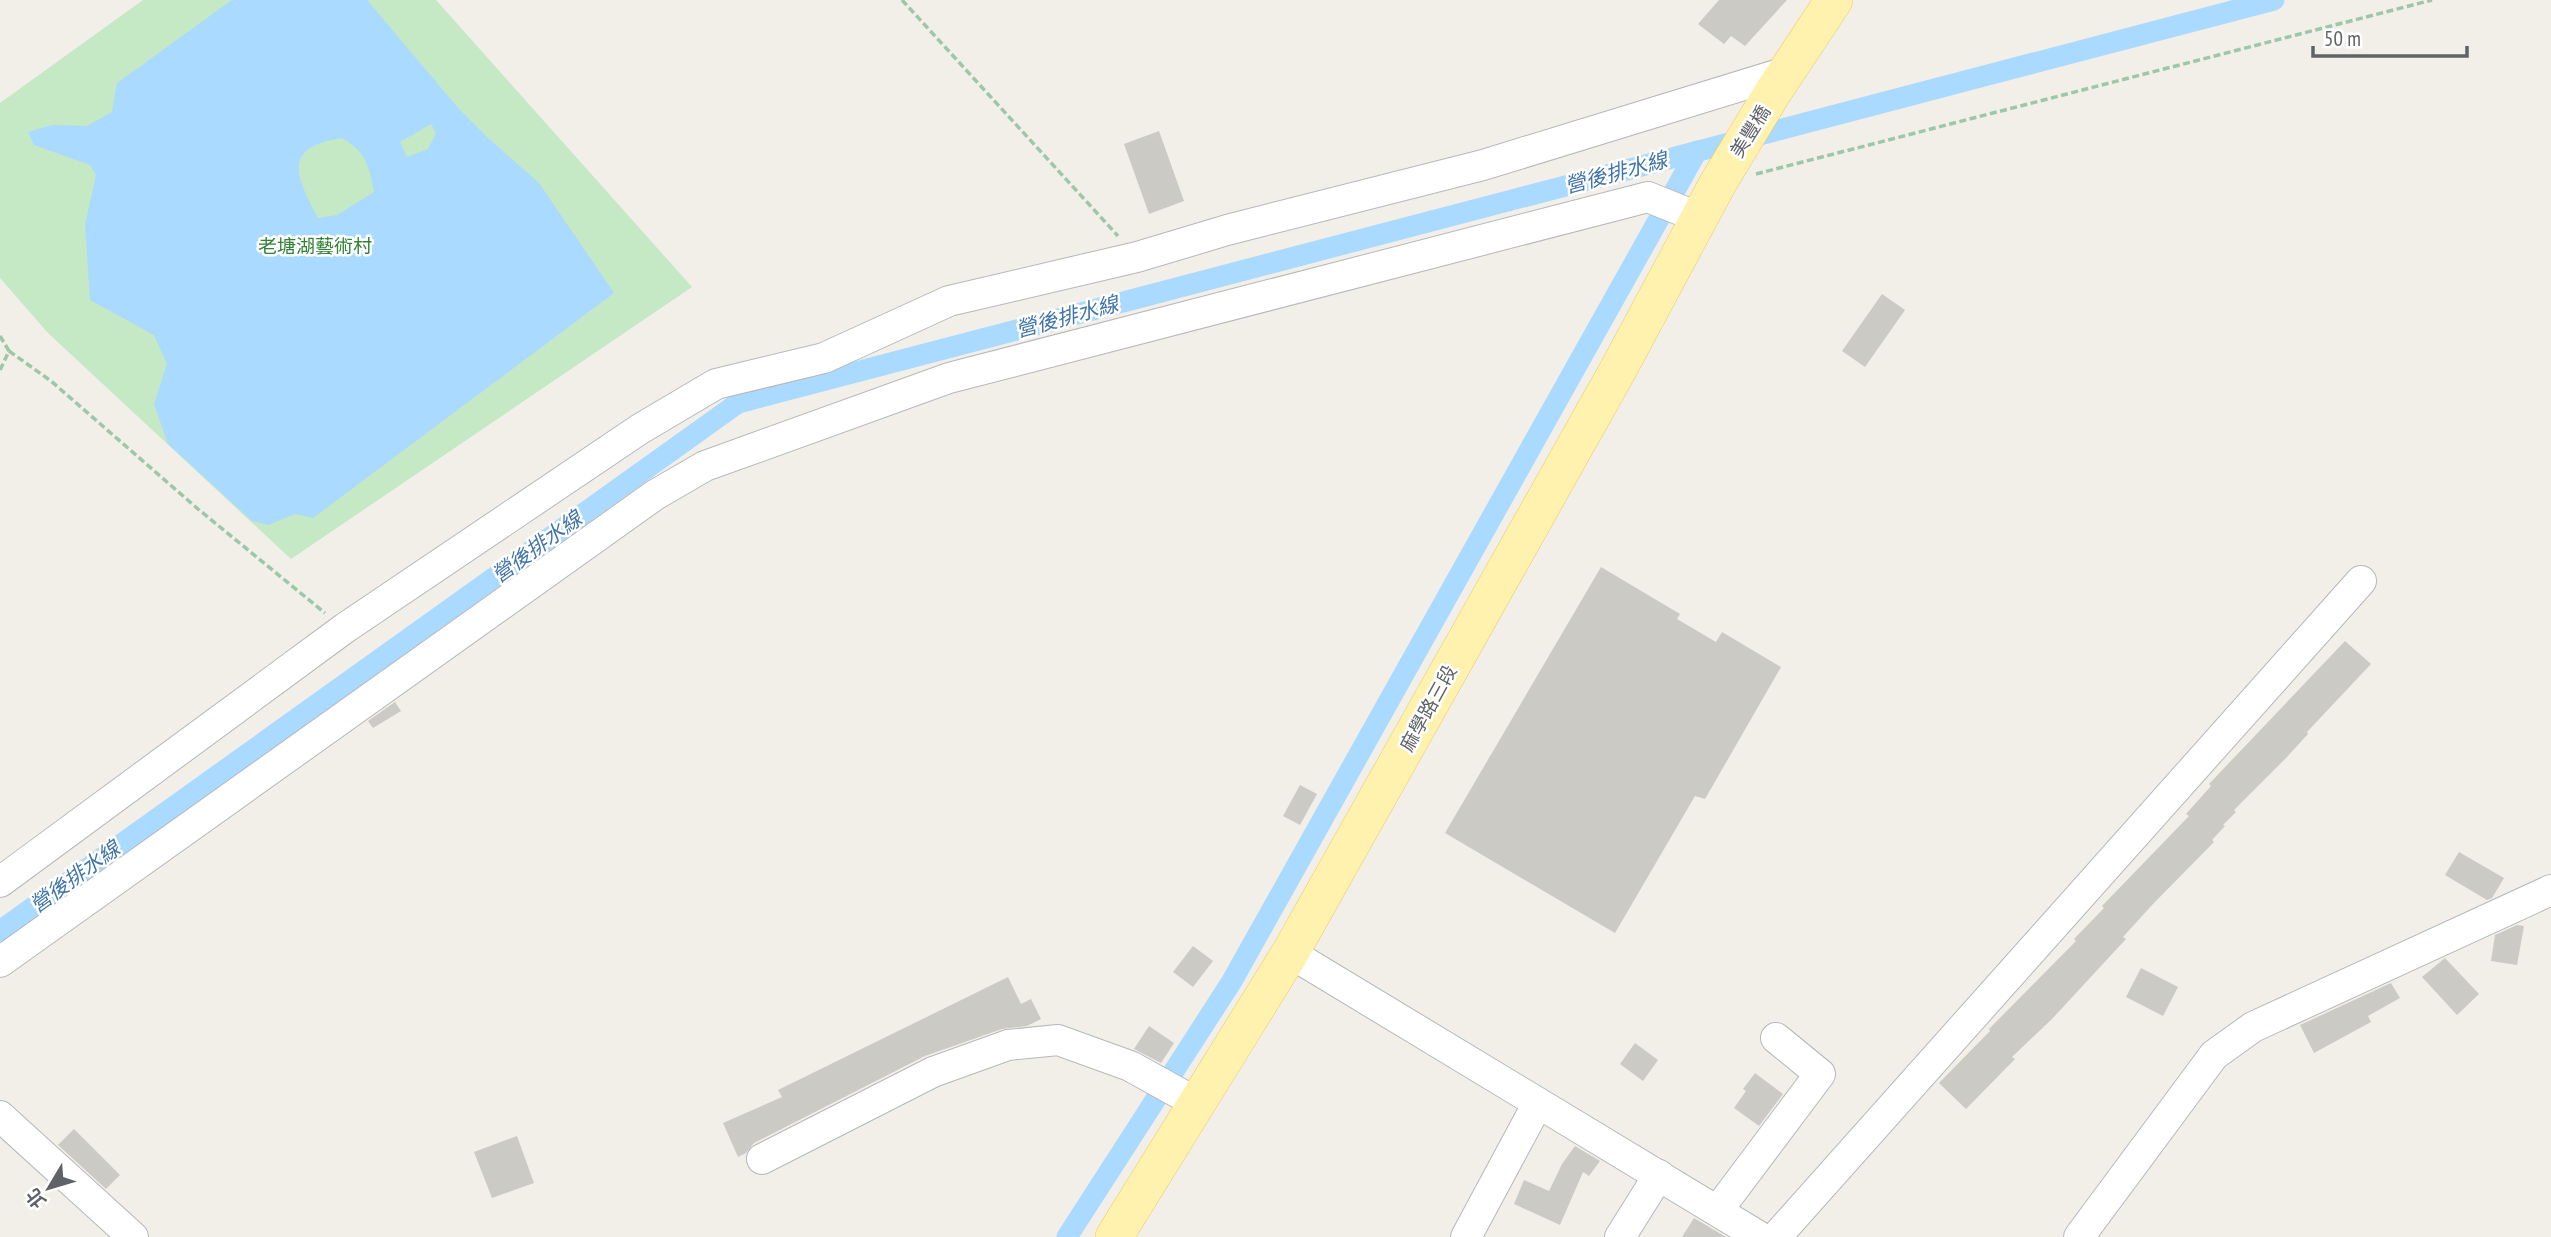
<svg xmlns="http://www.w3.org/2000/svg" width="2551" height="1237" viewBox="0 0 2551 1237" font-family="'PT Sans Narrow','Noto Sans TC',sans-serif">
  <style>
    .green { fill: #c5e8c5 }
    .water { fill: #aadaff; fill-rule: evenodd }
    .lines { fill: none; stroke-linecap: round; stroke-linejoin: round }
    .canal { stroke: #aadaff; stroke-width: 21 }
    .building { fill: #cccac5 }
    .minor-casing { stroke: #b5b8bc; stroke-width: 32 }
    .major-casing { stroke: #f2c960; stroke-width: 38 }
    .path { stroke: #9cc7a9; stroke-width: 3.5; stroke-dasharray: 7 3.5; stroke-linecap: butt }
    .minor { stroke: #fff; stroke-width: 30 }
    .major { stroke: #fff2af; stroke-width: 37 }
    .labels { text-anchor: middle; stroke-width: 5; stroke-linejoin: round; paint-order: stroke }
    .street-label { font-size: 19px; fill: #5f6368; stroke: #fff }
    .park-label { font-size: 19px; fill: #348238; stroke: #fff }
    .water-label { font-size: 21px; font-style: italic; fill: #4174aa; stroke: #fff }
  </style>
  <rect width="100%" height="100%" fill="#f1efe8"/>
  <!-- green -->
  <path class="green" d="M143,0H436L692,287L291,559L48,333L0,278V103Z"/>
  <!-- water -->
  <path class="water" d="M232,0H367L459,109L488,138L539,183L614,293L313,518L295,514L268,525L252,521L168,444L154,404L167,364L154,335L90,300L85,225L96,175L90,165L34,145L28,132L52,125L87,126L112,112L117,83ZM431,124L436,133L428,149L407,157L400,142ZM342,138C366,152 369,165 374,192L337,215L318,218C296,177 281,147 342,138Z"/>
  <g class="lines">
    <!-- canal -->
    <g class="canal">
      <path d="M0,931L738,403L2274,0"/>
      <path d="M1067,1237L1232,981L1697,151"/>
    </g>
  </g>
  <!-- building -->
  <g class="building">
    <path d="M1719,0H1787L1745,46L1731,36L1724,44L1698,24Z"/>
    <path d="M1159,131L1184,201L1149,214L1124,144Z"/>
    <path d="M1882,294L1905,310L1865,367L1842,351Z"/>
    <path d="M1601,567L1680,614L1677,619L1716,642L1722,632L1781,667L1705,799L1695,796L1615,933L1445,833Z"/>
    <path d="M2345,641L2371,664L2307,732L2308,734L2286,758L2234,810L2236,812L2223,825L2225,826L2212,840L2214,842L2153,904L2123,937L2126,939L2101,966L2052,1019L2012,1057L2015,1059L1966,1109L1939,1083L1990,1031L1989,1029L2076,941L2074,939L2104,908L2102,906L2189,816L2186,814L2211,786L2209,784Z"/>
    <path d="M395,702L401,711L373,728L368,721Z"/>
    <path d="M1300,785L1317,794L1300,825L1283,816Z"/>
    <path d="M2459,852L2504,878L2492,898L2487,900L2445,875Z"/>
    <path d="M2517,925L2524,926L2517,965L2491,961L2495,935Z"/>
    <path d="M1193,946L1213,961L1193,987L1173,972Z"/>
    <path d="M2445,958L2479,994L2457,1015L2422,977Z"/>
    <path d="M2141,968L2178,987L2163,1016L2126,997Z"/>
    <path d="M1008,977L1021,1004L1031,999L1041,1019L1027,1026L1002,1029L925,1056L754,1143L746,1153L738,1157L723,1123L782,1097L778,1090Z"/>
    <path d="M2391,983L2400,998L2368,1016L2371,1022L2314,1053L2300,1025Z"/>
    <path d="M1149,1026L1174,1043L1161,1063L1134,1049Z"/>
    <path d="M1635,1043L1658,1060L1643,1081L1620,1064Z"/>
    <path d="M1755,1073L1783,1094L1759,1126L1734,1108L1746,1091L1743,1089Z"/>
    <path d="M74,1129L120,1175L106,1189L58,1145Z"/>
    <path d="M517,1136L534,1183L492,1198L474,1152Z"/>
    <path d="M1575,1146L1600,1161L1589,1176L1583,1172L1560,1225L1514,1204L1524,1180L1549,1191L1562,1164Z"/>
    <path d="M1694,1218L1726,1237H1682Z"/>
  </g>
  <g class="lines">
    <!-- minor casing -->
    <g class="minor-casing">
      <g id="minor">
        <path d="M0,882L345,628L640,429L716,384L824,358L949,301L1137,257L1227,230L1483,165L1786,72"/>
        <path d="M1290,953L1760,1237"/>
        <path d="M0,962L655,495L705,466L949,378L1648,197L1700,218"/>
        <path d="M0,1116L133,1237"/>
        <path d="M762,1159L933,1072L1008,1045L1058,1040L1130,1066L1197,1103"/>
        <path d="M1718,1210L1820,1074L1776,1038"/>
        <path d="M1466,1237L1538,1103"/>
        <path d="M1620,1237L1659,1175"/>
        <path d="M1776,1237L2361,581"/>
        <path d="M2079,1237L2214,1055L2253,1027L2551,890"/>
      </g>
    </g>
    <!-- major casing -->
    <g class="major-casing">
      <path id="major" d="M1114,1237L1290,953L1619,368L1718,183L1773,92L1834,0"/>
    </g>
    <!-- path -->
    <g class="path">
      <path d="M902,0L1118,236"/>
      <path d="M1756,174L2432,0"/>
      <path d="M0,336L9,351L0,370"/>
      <path d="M9,351L51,381L198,509L325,613"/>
    </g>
    <!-- minor -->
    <use href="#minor" class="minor"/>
    <!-- major -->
    <use href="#major" class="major"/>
  </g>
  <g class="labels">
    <!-- street labels -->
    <g class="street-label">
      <text transform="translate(1750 131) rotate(-58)" y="7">美豐橋</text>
      <text transform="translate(1428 708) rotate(-61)" y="7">麻學路三段</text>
    </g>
    <!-- park labels -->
    <g class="park-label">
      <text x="315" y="253">老塘湖藝術村</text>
    </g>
    <!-- water labels -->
    <g class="water-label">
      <text transform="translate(1616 173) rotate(-15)" y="7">營後排水線</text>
      <text transform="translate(1067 317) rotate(-15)" y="7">營後排水線</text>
      <text transform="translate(537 547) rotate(-36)" y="7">營後排水線</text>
      <text transform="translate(75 877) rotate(-36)" y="7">營後排水線</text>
    </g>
  </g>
  <!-- north arrow -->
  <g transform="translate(49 1188) rotate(232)" stroke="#ffffff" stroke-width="5" paint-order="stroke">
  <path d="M0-5L12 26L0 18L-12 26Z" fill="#5f6368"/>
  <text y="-10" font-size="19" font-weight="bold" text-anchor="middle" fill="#5f6368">北</text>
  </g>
  <!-- scale -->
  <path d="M2313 46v10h154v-10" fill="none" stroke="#5f6368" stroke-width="3.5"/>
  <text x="2324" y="46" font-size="21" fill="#5f6368" stroke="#ffffff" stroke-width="5" paint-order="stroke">50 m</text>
</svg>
